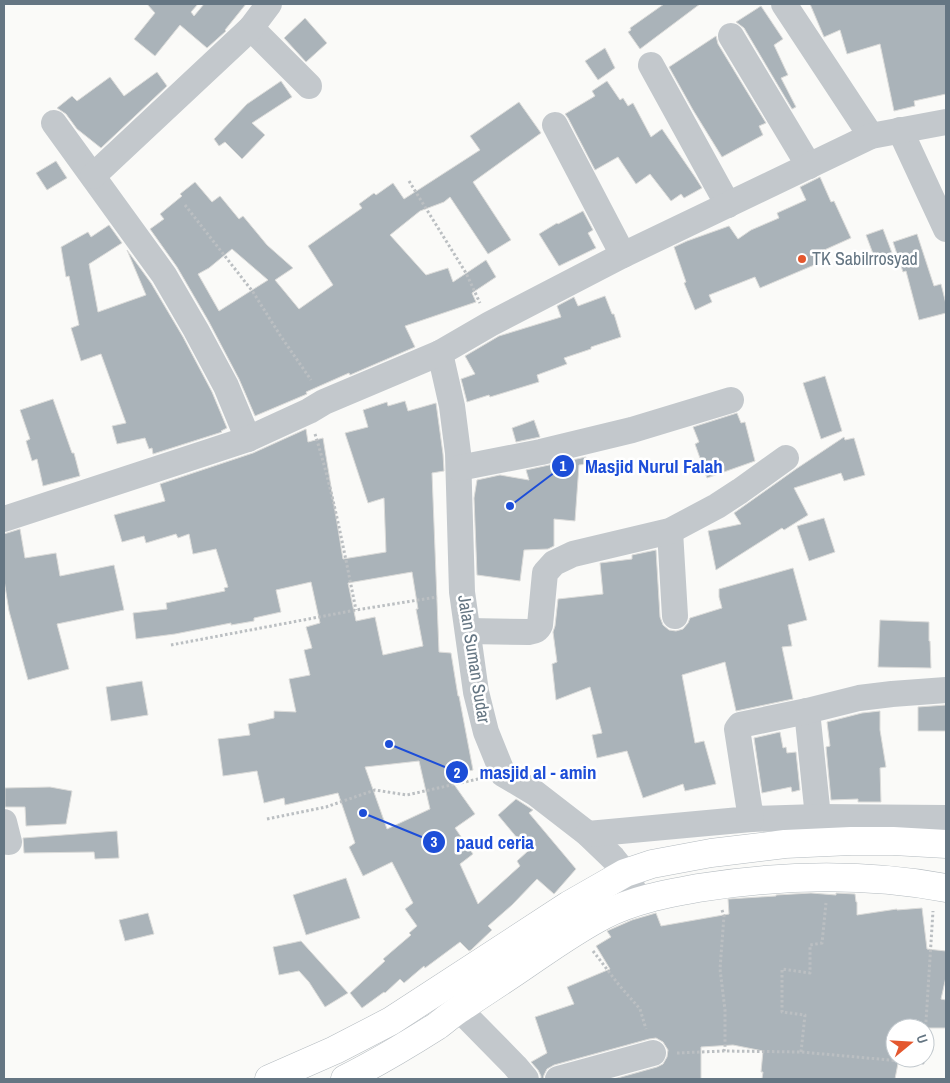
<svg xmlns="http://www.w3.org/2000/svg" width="950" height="1083" viewBox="0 0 950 1083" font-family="'Archivo Narrow',sans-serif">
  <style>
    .building { fill: #aab3b9; stroke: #dcdcda; fill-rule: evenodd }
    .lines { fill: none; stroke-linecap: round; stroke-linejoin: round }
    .secondary-casing { stroke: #b3babf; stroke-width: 29 }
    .path { stroke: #bbbfc2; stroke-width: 3; stroke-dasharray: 2.5 2.5; stroke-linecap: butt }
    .street { stroke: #c3c8cc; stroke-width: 26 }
    .secondary { stroke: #fff; stroke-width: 28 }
    .poi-dot { fill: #e4572e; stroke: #fff; stroke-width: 2 }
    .labels { text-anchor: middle; stroke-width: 5; stroke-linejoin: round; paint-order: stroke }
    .poi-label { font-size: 18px; fill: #657683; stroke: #fff; text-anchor: start }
    .street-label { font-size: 18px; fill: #657683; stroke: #fff }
    .leader { fill: none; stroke: #1d4ed8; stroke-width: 2 }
    .callout-dot { fill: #1d4ed8; stroke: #fff; stroke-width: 2 }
    .mark-label { font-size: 15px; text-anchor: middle; font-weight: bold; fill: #fff }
    .callout-label { font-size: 19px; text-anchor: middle; font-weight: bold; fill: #1d4ed8; stroke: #fff; stroke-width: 5; stroke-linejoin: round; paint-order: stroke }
  </style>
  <rect width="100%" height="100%" fill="#fafaf8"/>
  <!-- building -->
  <g class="building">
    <path d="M147,4H198L191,12L194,16L204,4H246L225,30L226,31L207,48L180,25L155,56L134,39L155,13Z"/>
    <path d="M664,4H700L640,49L628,32L631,30L630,28Z"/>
    <path d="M810,4H946V94L914,101L915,106L894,111L880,44L847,54L840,30L824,37Z"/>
    <path d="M761,6L783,39L774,45L788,75L781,78L796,107L792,109L744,28L736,22Z"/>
    <path d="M305,18L327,43L306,62L284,38Z"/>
    <path d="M716,36L718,44L766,123L759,126L763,135L722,157L693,110L669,67Z"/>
    <path d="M605,48L615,68L598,80L585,61Z"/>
    <path d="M157,72L167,86L101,148L77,129L66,114L57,108L72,96L77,101L110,77L124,96Z"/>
    <path d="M281,81L292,97L252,123L265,135L242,159L225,142L219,146L214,139L247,104Z"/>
    <path d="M607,81L620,100L623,98L628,106L633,103L651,137L662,129L695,177L702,188L684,198L681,194L671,201L650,174L636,184L618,157L595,170L568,118L565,114L595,96L592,91Z"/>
    <path d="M519,102L541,133L473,182L511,240L488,254L450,197L444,202L420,211L390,235L426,275L448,268L453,282L486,260L496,277L472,293L476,302L405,326L415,347L350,375L349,373L306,392L307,394L255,416L239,379L209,322L177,267L150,229L164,219L160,214L182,196L180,194L195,182L212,202L220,196L239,219L243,216L267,245L293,268L275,280L299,309L333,285L308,246L362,208L359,204L374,193L376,195L393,183L404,199L480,150L470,136ZM232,249L268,280L219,311L198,274L209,268Z"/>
    <path d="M56,161L67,178L47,190L36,173Z"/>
    <path d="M820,177L831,202L834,201L851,238L822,251L826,260L760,288L755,277L709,295L712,302L695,310L684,283L686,282L674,247L687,241L729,226L738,239L751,230L779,218L777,213L806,200L800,187Z"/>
    <path d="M583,211L593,230L588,233L596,248L559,266L539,234L557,223L558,224Z"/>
    <path d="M109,225L122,243L89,264L98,312L146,295L127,250L151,283L183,337L212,392L227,428L221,431L222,432L153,454L152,448L149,449L145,438L117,444L112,426L126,423L101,354L81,361L71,328L79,325L69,276L66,277L61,247L88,232L91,237Z"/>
    <path d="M883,229L892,253L875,259L866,235Z"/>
    <path d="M917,234L934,286L941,284L946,304V313L919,320L906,271L903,272L893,242Z"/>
    <path d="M605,296L612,314H614L621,337L591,347V349L564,358L567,364L537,375L539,382L490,397L489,395L467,402L461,379L475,374L465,356L499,336L561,317L557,306L574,297L578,306Z"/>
    <path d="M825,376L842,431L821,439L803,383Z"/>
    <path d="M53,399L72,453H74L80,476L43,486L37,459L32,461L26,441L30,439L20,410Z"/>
    <path d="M405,401L408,411L436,403L443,454L444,471L432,473L439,652L451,653L458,696H459L473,770L448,776L475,814L455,828L473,854L460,864L478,904L520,866L517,861L528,851L498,815L516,799L533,810L529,813L576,869L554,894L537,879L512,905L488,926L492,930L471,950L469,951L460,942L425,968L424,966L404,983L400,979L385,993L384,992L362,1008L350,993L385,961L383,959L411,935L409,933L417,926L405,909L413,903L392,862L363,876L349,847L355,843L338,793L285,805L284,798L264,803L257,771L223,776L218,739L250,735L248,724L274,718V711L296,712L289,679L310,675L304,650L312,648L306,627L320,623L311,582L276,590L281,612L254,618V621L231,625V623L175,634L136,639L133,613L167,609L166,603L225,591L224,588L228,587L216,549L193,554L189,534L178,538L176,534L146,543L144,536L122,542L114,515L165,501L160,484L253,453L306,429L308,442L323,438L343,559L386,552L384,498L368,503L345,433L368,427L363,410L387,402L388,406ZM412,572L418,609H416L423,646L383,655L375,617L356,621L348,583ZM419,761L430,809L387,829L365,767Z"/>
    <path d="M737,413L741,423L745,422L755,461L707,478L695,444L699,442L693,427Z"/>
    <path d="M534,420L540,437L516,442L512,428Z"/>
    <path d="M844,437L845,440L854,438L865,475L844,481L841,473L794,488L808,515L784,530L782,528L716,570L708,531L741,524L734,513L796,469Z"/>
    <path d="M586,457L587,464L579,465L575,521L554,519V546L548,549L524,550L520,581L477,575L474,498L477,480L500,475L529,480L526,470Z"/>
    <path d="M824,518L835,552L809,561L797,526Z"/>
    <path d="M20,529L25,558L56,553L60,576L114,565L124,610L57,624L69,669L28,680L9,611L4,580V534Z"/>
    <path d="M656,550L660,617L663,625L669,630L676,631L683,629L688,623L690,618L722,608L719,597V589L793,568L807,620L788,625L792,646L782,647L793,699L736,711L725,662L682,675L695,743L704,741L716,784L685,791L683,784L643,798L627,751L597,758L592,735L602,733L590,687L556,700L552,664L557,662L553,632L555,626L558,599L603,594L600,563L632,559V555Z"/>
    <path d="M880,620L929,622V641H930L931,668L878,667Z"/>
    <path d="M142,681L148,715L111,721L106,687Z"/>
    <path d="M946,705V731H918V707Z"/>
    <path d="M880,711V730L886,767L880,768L881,802H858V799L831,800L826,747L830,746L827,722L862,713Z"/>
    <path d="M780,732L783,748L786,747L787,753L796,752L800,790L792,792L791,787L762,793L754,738Z"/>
    <path d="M50,787L72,791L66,824L26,826L25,807H5V788Z"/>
    <path d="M117,831L119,858L95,859L94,852L24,853L23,838Z"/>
    <path d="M346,878L360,918L306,935L293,895Z"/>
    <path d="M811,893L836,895V893L855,894L856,902H857V915L897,909V910L922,908L927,949L946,951V977L941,999L946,1000V1028H895V1058H899L895,1079H762L763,1072H761L763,1051L733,1045L701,1047V1079H614L657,1067L663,1064L667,1057L668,1050L663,1042L656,1038L649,1039L554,1065L547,1069L544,1075L543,1079H541V1076L538,1070L531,1062L547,1053L535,1017L574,1004L567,987L610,969L596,946L611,937L607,931L632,920L656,913L661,926L729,914L728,899L776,896V895Z"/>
    <path d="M148,913L154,934L125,941L119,920Z"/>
    <path d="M301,941L348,993L325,1007L309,982L299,971L279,975L273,947Z"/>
  </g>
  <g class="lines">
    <!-- secondary casing -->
    <g class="secondary-casing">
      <g id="secondary">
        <path d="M269,1079L335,1050L391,1021L569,905L625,873L652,864L711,853L785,844L851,841H893L946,844"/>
        <path d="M345,1079C377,1063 407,1045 437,1026C445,1020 453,1013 461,1008C480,995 499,983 518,970C546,951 573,931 604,915C633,900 665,894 698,888C779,875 865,873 946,888"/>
      </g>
    </g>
    <!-- path -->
    <g class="path">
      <path d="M409,181L466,273L480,303"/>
      <path d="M185,205L253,292L280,335L311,380"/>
      <path d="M315,434C333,491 344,551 356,610"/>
      <path d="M171,645L356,610L437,597"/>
      <path d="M267,819L326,807L375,790L407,795L478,779"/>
      <path d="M722,910L724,916L720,969L725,1010V1047L724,1051"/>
      <path d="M593,951L619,985L640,1009L646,1029"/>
      <path d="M925,1037L933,911"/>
      <path d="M801,1052L805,1015L782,1012V969L810,973V945L822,943L826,903"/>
      <path d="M677,1053L724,1051L801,1052L923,1063L924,1058"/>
    </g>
    <!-- street -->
    <g class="street">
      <path d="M784,4L871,136"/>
      <path d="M251,28L309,86"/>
      <path d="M731,36L809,166"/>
      <path d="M651,65L728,205"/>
      <path d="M54,123L164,275L196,330L226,386L248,439"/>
      <path d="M555,125L623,255"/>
      <path d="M900,130L946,229"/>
      <path d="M93,176L251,28L269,4"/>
      <path d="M440,353L452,406L458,453L462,592L476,692L486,732L503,774L535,793L588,834L613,858L625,873L639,901"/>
      <path d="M459,468L541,452L632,430L731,400"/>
      <path d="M4,519L248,439L309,411L324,402L440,353L490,324L623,255L871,136L946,122"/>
      <path d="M670,531L675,616"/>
      <path d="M468,631L529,632C535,631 538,630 540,625L545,573L554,563L573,554L670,531L717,506L740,491L786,458"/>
      <path d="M807,711L818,817"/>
      <path d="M751,819L818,817L946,818"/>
      <path d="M4,822L9,842"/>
      <path d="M588,834L751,819L737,729L740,725L807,711L859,698L892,694L946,690"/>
      <path d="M459,1009L515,1066L526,1079"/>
      <path d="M558,1079L653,1053"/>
    </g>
    <!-- secondary -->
    <use href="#secondary" class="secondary"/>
  </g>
  <!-- markers -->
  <circle class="poi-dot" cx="802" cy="259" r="5"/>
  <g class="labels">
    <!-- poi labels -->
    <g class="poi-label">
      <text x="812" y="265">TK Sabilrrosyad</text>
    </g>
    <!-- street labels -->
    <g class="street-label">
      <text transform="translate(474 659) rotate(81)" y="6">Jalan Suman Sudar</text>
    </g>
  </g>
  <!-- callouts -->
  <path class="leader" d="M510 506L563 466M389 744L457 772M363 813L434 842"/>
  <g class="callout-dot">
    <circle cx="510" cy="506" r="5"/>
    <circle cx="389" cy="744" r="5"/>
    <circle cx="363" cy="813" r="5"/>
    <circle cx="563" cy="466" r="12"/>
    <circle cx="457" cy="772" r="12"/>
    <circle cx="434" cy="842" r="12"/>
  </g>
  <g class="mark-label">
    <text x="563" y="471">1</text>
    <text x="457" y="778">2</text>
    <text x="434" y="847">3</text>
  </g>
  <g class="callout-label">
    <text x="654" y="473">Masjid Nurul Falah</text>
    <text x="538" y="779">masjid al - amin</text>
    <text x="495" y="849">paud ceria</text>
  </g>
  <!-- border -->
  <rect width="950" height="1083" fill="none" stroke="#657683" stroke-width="10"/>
  <!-- north arrow -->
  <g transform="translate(910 1043) rotate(72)"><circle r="24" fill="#ffffff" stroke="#c1c8cd"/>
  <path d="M0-4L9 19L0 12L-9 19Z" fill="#e4572e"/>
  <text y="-8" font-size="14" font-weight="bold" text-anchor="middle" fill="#657683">U</text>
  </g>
</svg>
